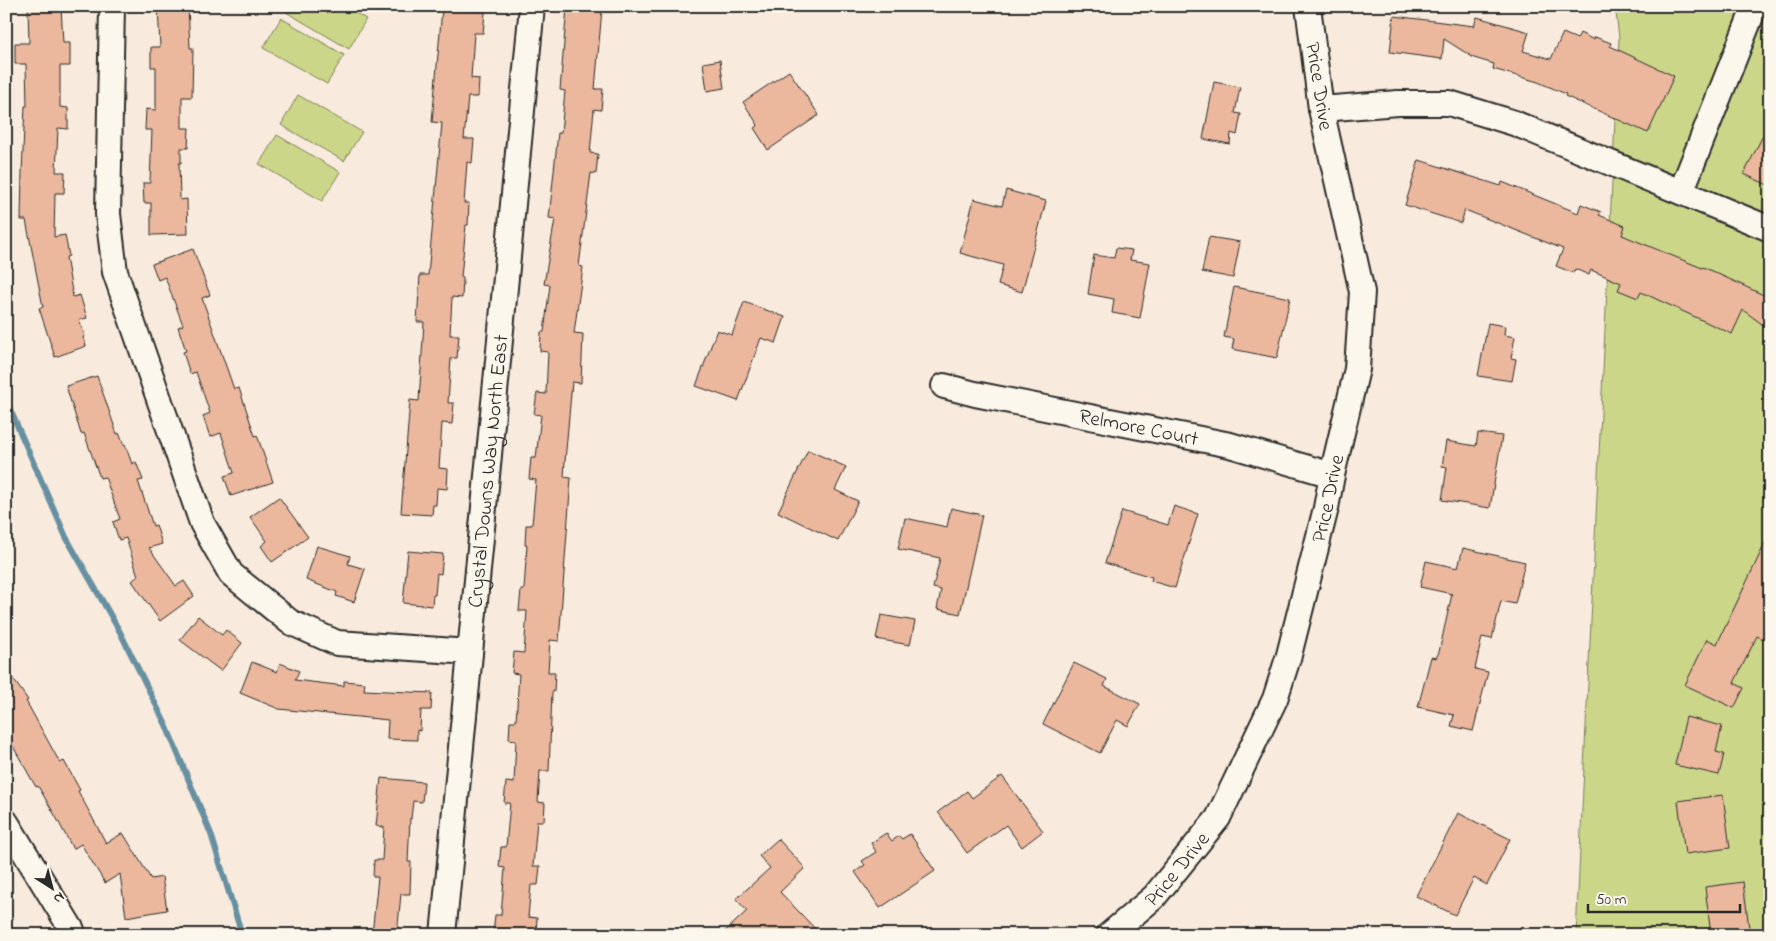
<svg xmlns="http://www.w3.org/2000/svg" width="1776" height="941" viewBox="0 0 1776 941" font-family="'Indie Flower',sans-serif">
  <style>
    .green { fill: #cbd689; stroke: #7b805a }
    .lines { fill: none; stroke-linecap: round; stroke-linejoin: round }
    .stream { stroke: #6690a1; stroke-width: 6 }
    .building { fill: #ebb79d; stroke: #2b2b2b }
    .minor-casing { stroke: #2b2b2b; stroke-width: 28 }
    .minor { stroke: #fbf7ec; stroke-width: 24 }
    .labels { text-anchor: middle; stroke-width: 5; stroke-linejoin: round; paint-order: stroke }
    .street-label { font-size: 21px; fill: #2b2b2b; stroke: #fbf7ec }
  </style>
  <rect width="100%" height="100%" fill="#f8eadc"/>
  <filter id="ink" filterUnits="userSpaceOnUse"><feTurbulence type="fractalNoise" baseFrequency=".02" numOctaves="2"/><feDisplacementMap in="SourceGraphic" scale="10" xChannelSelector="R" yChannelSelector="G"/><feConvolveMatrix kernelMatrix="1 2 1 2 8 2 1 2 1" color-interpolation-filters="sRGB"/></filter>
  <g filter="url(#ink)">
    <!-- green -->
    <g class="green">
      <path d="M289,6H344L366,19L349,49L286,12Z"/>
      <path d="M1615,6H1770V935H1576L1619,37Z"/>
      <path d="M281,18L344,55L327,84L263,48Z"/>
      <path d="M298,95L362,132L344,161L281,125Z"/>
      <path d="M277,135L340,172L322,201L259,164Z"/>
    </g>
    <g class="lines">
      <!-- stream -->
      <path class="stream" d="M6,400L66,537L120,632L166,725L211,834L242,935"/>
    </g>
    <!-- building -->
    <g class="building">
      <path d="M28,6H61L63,43H70V66H60V107L68,108V129L58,128L56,172H65L64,193H55L54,237L65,235L69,256L66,257L73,297L80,295L87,318L79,320L85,336L83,337L86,346L55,357L39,308L43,307L26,220H21L22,172L25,106H27L26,64H15V43H29Z"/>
      <path d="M158,6H188L190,48H193L192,97H182V128H189L188,148H181V163H179L180,200L187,199L188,234L151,235V203H144L143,183H150L152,130H145L146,109L156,110V67H151V47H160Z"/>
      <path d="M567,7L602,9L595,89H603L601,110L594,109L590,153L598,154L596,174L591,173L579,266L583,267L574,333L583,334L581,383L572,382L565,461L564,477L571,478L559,641L550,640L548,672H555L554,692H552L549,771H540L538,802L545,803L544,821H537L533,866H540L538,885H531L528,917L537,918L536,935H502L493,934L495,915H501L505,868L499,867L501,847H506L510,803H504L506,782L514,783L516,740L509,739L510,721H516L519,674L512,673L514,652L524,653L527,611H519L521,590H524L527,545H525L526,525H532L536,480L529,479L531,458H536L541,415L534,414L537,393L546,394L548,352L540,351L541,332H544L550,285L544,284L555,219L549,218L558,133H561L565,91L560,90Z"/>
      <path d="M442,9L485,12L483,33H474L471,78L479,79L478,97H468L464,139H474L472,163L467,162L464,203H469L468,225H466L461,277L463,278L462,298L452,297L450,335H459L457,358H451L448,403H454L452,424L442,423L439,468L448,469L447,489L437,488L436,505H433L432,515L401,513L410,400L419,401L424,322H417L420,275H428L442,123L432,122Z"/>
      <path d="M1394,16L1474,26L1477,17L1529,32L1523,51L1551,59L1563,33L1577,39L1580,33L1594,40L1595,37L1611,43L1610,46L1674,76L1648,133L1565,96L1566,94L1538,82L1493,69L1494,64L1474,58L1444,39L1442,59L1390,52Z"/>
      <path d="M720,60L724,88L707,91L703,63Z"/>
      <path d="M789,71L819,115L768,150L754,128L758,125L743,102Z"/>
      <path d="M1214,82L1240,87L1235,113L1241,114L1237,135L1231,133L1230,144L1203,139Z"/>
      <path d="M1770,121V186L1744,174Z"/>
      <path d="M1419,160L1501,186L1502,182L1578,213L1581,204L1601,212L1599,215L1625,226L1622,235L1702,268L1703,267L1770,298V330L1743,310L1732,334L1641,292L1638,298L1618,290L1621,283L1591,270L1589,275L1575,269L1573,273L1556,266L1563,249L1465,210L1461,223L1405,205Z"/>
      <path d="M1006,190L1046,201L1022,292L998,285L1003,265L960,253L974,199L1002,206Z"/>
      <path d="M1209,237L1240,242L1233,278L1202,272Z"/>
      <path d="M1116,248L1132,250L1130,260L1150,263L1140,318L1112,313L1114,299L1088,294L1094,255L1114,258Z"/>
      <path d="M193,249L210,295L202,298L234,389L239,388L255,436L257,435L273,482L231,496L224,476L234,473L221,433L210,437L203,416L210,413L196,372L190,374L183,352L186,351L178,327L183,325L165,277L158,280L152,264Z"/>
      <path d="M1234,287L1290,298L1277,358L1232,349L1234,339L1224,337Z"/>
      <path d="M744,302L785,317L776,343L761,338L738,401L696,386L717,330L732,335Z"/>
      <path d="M1488,323L1505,326L1504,335L1515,337L1511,358L1516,359L1512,381L1478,376Z"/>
      <path d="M97,376L117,434L119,433L124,445L125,444L132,464L136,462L143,480L138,481L153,526L156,525L162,544L149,548L176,586L184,581L194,596L160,621L132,581L138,576L126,538L119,540L113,522L120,519L105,477L100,478L84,433L81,434L66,386Z"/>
      <path d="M1478,433L1502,436L1490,508L1442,500L1447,467L1442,466L1446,441L1476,446Z"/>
      <path d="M808,450L846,467L835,490L858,501L838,541L778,512Z"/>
      <path d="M279,497L308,537L272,562L261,546L267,541L250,517Z"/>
      <path d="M1174,506L1198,514L1175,588L1151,581L1152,577L1105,563L1122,511L1168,525Z"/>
      <path d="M951,508L982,515L960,614L937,609L941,590L933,588L940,558L898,549L905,518L947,527Z"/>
      <path d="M1770,533V609L1765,618L1770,623V629L1765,640L1757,636L1734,683L1744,688L1734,708L1685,685L1707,639L1717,644Z"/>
      <path d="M317,546L350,556L348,564L365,569L354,602L336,596L337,592L306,580Z"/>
      <path d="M1463,548L1525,562L1515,604L1501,601L1492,639L1482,637L1475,669L1488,672L1473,731L1451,726L1454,715L1418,707L1431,657L1436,658L1439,652L1452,594L1420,587L1426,561L1458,568Z"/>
      <path d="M408,551L443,554L441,574L437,573L435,595H433L432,606L403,603Z"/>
      <path d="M881,615L915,621L910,645L876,639Z"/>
      <path d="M198,616L222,635L226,630L242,643L221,671L180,640Z"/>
      <path d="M252,662L277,672L280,663L299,671L295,680L344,686V681L365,683L364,690L432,693L431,710H421L420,731L417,730V740L387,739L388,720L279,709L240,693Z"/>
      <path d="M1074,663L1107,679L1104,686L1140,704L1128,726L1117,720L1100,753L1043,724Z"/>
      <path d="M6,669L28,700L26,701L60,763L64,761L80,790L78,791L106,843L123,833L151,879L162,877L167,910L126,917L120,874L105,883L81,844L73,849L56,817L38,786L36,787L6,734Z"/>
      <path d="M1686,717L1722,726L1716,752L1724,754L1719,775L1675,765Z"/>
      <path d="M1002,776L1043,831L1022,847L1006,825L967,853L938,812L967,791L972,798Z"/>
      <path d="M381,778L424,782L422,802L413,801L411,819L410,818L408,862H411L410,894H401L397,935H372L378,877H373L374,860H382L384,827L376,826Z"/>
      <path d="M1723,795L1730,848L1685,854L1678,801Z"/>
      <path d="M1458,813L1510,839L1487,885L1474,878L1455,915L1416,896Z"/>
      <path d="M886,833L892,841L899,836L902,839L910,834L935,871L880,908L855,872L865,865L862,861L876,852L871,843Z"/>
      <path d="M778,839L805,868L780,892L821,935H721L747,911L736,899L770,868L759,856Z"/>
      <path d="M1743,882L1750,935H1711L1705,887Z"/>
    </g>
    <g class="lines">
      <!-- minor casing -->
      <g class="minor-casing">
        <g id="minor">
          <path d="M112,6L108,214L115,272L202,523L231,574L290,622L337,643L470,652"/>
          <path d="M1321,109L1398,103H1449L1514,123L1770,229"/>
          <path d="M1681,192L1755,6"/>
          <path id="s1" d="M944,386L975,394L1230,445L1332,475"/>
          <path d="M6,822L72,930"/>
          <path id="s2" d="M443,935L532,6"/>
          <path id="s3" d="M1109,935L1154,897L1218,818L1275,699L1289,655L1326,508L1332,475L1357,369L1362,292L1321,109L1308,6"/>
        </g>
      </g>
      <!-- minor -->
      <use href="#minor" class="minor"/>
    </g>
  </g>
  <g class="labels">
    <!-- street labels -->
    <g class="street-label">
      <text transform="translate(1320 86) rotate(81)" y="7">Price Drive</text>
      <text dy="7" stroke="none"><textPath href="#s1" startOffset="199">Relmore Court</textPath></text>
      <text dy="7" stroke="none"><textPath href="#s2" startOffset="466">Crystal Downs Way North East</textPath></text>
      <text dy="7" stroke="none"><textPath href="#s3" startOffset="500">Price Drive</textPath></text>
      <text dy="7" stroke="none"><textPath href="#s3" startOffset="95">Price Drive</textPath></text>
    </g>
  </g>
  <!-- margin -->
  <rect width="1776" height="941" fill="none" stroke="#fbf7ec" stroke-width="25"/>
  <rect x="12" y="12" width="1751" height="916" fill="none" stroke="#2b2b2b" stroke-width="2" filter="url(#ink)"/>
  <!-- north arrow -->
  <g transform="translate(52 888) rotate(144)" stroke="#fbf7ec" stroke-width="4" paint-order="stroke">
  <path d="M0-4L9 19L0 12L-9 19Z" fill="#2b2b2b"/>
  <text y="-8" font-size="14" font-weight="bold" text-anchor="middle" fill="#2b2b2b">N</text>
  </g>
  <!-- scale -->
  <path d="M1588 904v8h152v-8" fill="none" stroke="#2b2b2b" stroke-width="2.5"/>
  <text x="1596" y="904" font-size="15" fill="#2b2b2b" stroke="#fbf7ec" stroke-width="4" paint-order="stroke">50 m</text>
</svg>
